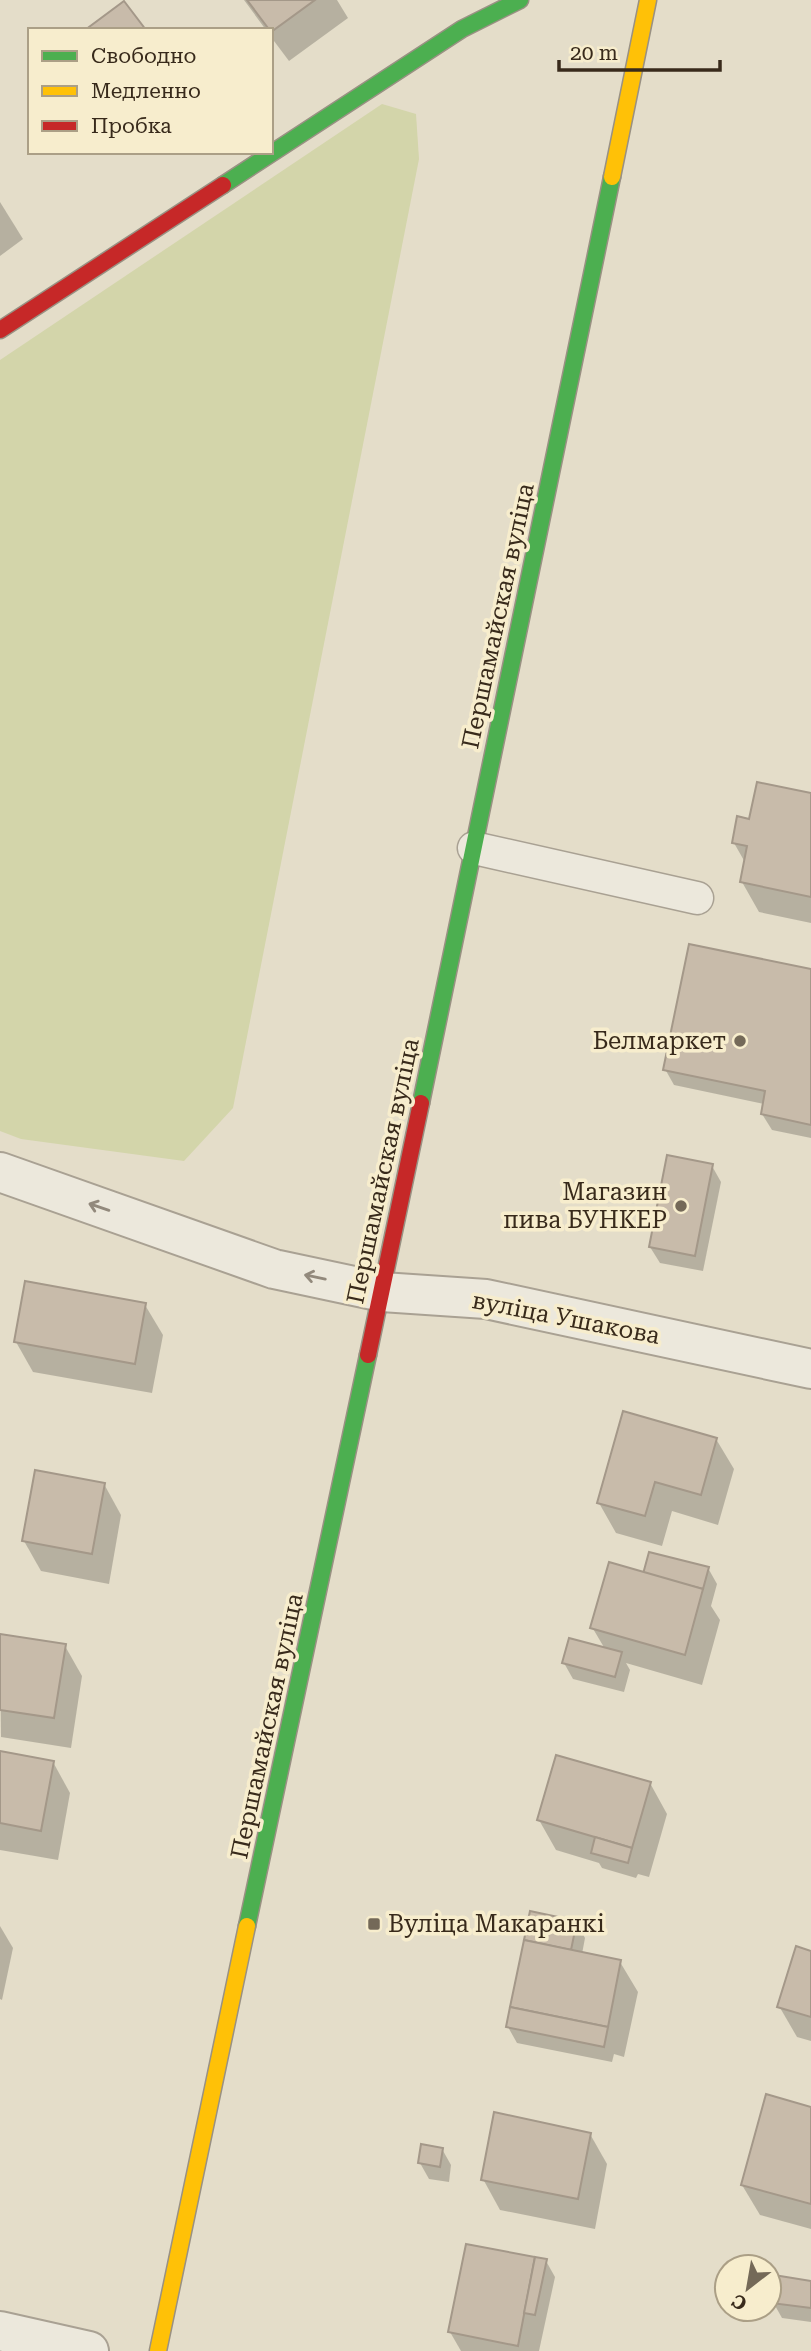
<svg xmlns="http://www.w3.org/2000/svg" width="811" height="2351" viewBox="0 0 811 2351" font-family="'Roboto Serif',serif">
  <style>
    .green { fill: #d3d5aa }
    .shadow { fill: #0003 }
    .building { fill: #c8bbaa; stroke: #a49889; stroke-width: 2 }
    .lines { fill: none; stroke-linecap: round; stroke-linejoin: round }
    .lane-casing { stroke: #a9a193; stroke-width: 35 }
    .street-casing { stroke: #a9a193; stroke-width: 42 }
    .fast-casing { stroke: #999183; stroke-width: 19 }
    .slow-casing { stroke: #999183; stroke-width: 19 }
    .jam-casing { stroke: #999183; stroke-width: 19 }
    .lane { stroke: #ece8dc; stroke-width: 32 }
    .street { stroke: #ece8dc; stroke-width: 38 }
    .fast { stroke: #4caf50; stroke-width: 16 }
    .slow { stroke: #ffc107; stroke-width: 16 }
    .jam { stroke: #c62828; stroke-width: 16 }
    .oneway { stroke: #92897c }
    .poi-dot { fill: #746958; stroke: #f7edcd; stroke-width: 2.5 }
    .labels { text-anchor: middle; stroke-width: 7; stroke-linejoin: round; paint-order: stroke }
    .street-label { font-size: 24px; fill: #382a1b; stroke: #f7edcd }
    .poi-label { font-size: 24px; fill: #382a1b; stroke: #f7edcd; text-anchor: end }
  </style>
  <rect width="100%" height="100%" fill="#e4ddc9"/>
  <!-- green -->
  <path class="green" d="M382,104L416,114L419,159L233,1108L184,1161L21,1139L0,1131V360Z"/>
  <!-- shadow -->
  <g class="shadow">
    <path d="M244,0H337L348,18L289,61L271,37V30H266Z"/>
    <path d="M0,202L23,239L0,256Z"/>
    <path d="M811,795V923L759,912L742,882L746,864L734,843L751,821Z"/>
    <path d="M811,971V1138L772,1130L762,1114L764,1104L674,1085L665,1069Z"/>
    <path d="M712,1166L721,1182L703,1271L660,1263L650,1247Z"/>
    <path d="M145,1305L163,1335L152,1393L33,1372L16,1342Z"/>
    <path d="M716,1439L734,1469L718,1525L672,1511L662,1546L616,1533L599,1503Z"/>
    <path d="M104,1484L121,1515L109,1584L41,1571L24,1541Z"/>
    <path d="M708,1568L717,1584L711,1606L720,1620L702,1685L626,1663L630,1670L624,1692L573,1679L564,1663L605,1649L592,1627L645,1574Z"/>
    <path d="M0,1636L65,1646L82,1676L71,1748L1,1737Z"/>
    <path d="M0,1752L53,1762L70,1793L58,1860L0,1850Z"/>
    <path d="M650,1783L667,1814L649,1877L638,1874L636,1878L602,1868L599,1863L556,1850L539,1820Z"/>
    <path d="M576,1922L585,1938L582,1954L620,1962L638,1992L624,2057L614,2054L612,2062L517,2043L508,2027Z"/>
    <path d="M0,1926L13,1948L2,2000L0,1999Z"/>
    <path d="M811,1953V2041L797,2037L779,2006Z"/>
    <path d="M811,2109V2229L760,2215L742,2185Z"/>
    <path d="M590,2134L607,2164L595,2229L500,2210L483,2179Z"/>
    <path d="M442,2149L451,2165L449,2182L429,2179L420,2163Z"/>
    <path d="M546,2261L555,2277L539,2351H461L450,2332Z"/>
    <path d="M811,2283V2322L782,2318L773,2302Z"/>
  </g>
  <!-- building -->
  <g class="building">
    <path d="M247,0H315L271,32Z"/>
    <path d="M124,1L146,30H85Z"/>
    <path d="M757,782L811,793V897L740,882L747,846L732,843L737,816L749,819Z"/>
    <path d="M689,944L811,969V1125L761,1114L765,1091L663,1070Z"/>
    <path d="M667,1155L713,1164L695,1256L649,1247Z"/>
    <path d="M25,1281L146,1303L135,1364L14,1342Z"/>
    <path d="M623,1411L717,1438L701,1495L655,1482L645,1516L597,1503Z"/>
    <path d="M35,1470L105,1483L92,1554L22,1541Z"/>
    <path d="M649,1552L709,1567L703,1589L643,1574Z"/>
    <path d="M609,1562L703,1589L685,1655L590,1628Z"/>
    <path d="M0,1634L66,1644L54,1718L0,1710Z"/>
    <path d="M569,1638L622,1652L615,1677L562,1663Z"/>
    <path d="M0,1751L54,1761L41,1831L0,1823Z"/>
    <path d="M556,1755L651,1782L632,1848L537,1820Z"/>
    <path d="M595,1837L632,1848L628,1863L591,1853Z"/>
    <path d="M530,1911L577,1921L571,1950L524,1940Z"/>
    <path d="M524,1940L621,1960L608,2027L510,2007Z"/>
    <path d="M796,1946L811,1951V2017L777,2007Z"/>
    <path d="M510,2007L608,2027L604,2047L506,2027Z"/>
    <path d="M766,2094L811,2107V2204L741,2185Z"/>
    <path d="M494,2112L591,2133L578,2199L481,2180Z"/>
    <path d="M421,2144L443,2148L440,2167L418,2163Z"/>
    <path d="M466,2244L535,2257L518,2346L448,2332Z"/>
    <path d="M535,2257L547,2259L535,2315L524,2313Z"/>
    <path d="M774,2275L811,2281V2308L771,2303Z"/>
  </g>
  <g class="lines">
    <!-- lane casing -->
    <g class="lane-casing">
      <path id="lane" d="M474,848L697,898"/>
    </g>
    <!-- street casing -->
    <g class="street-casing">
      <g id="street">
        <path d="M0,1172L274,1269L382,1292L486,1299L811,1369"/>
        <path d="M0,2331L89,2351"/>
      </g>
    </g>
    <!-- fast casing -->
    <g class="fast-casing">
      <g id="fast">
        <path d="M223,185L462,29L520,0"/>
        <path d="M421,1103L612,177"/>
        <path d="M247,1926L368,1355"/>
      </g>
    </g>
    <!-- slow casing -->
    <g class="slow-casing">
      <g id="slow">
        <path d="M612,177L648,0"/>
        <path d="M158,2351L247,1926"/>
      </g>
    </g>
    <!-- jam casing -->
    <g class="jam-casing">
      <g id="jam">
        <path d="M0,330L223,185"/>
        <path d="M368,1355L421,1103"/>
      </g>
    </g>
    <!-- lane -->
    <use href="#lane" class="lane"/>
    <!-- street -->
    <use href="#street" class="street"/>
    <!-- fast -->
    <use href="#fast" class="fast"/>
    <!-- slow -->
    <use href="#slow" class="slow"/>
    <!-- jam -->
    <use href="#jam" class="jam"/>
  </g>
  <!-- one-way arrows -->
  <defs><path id="oneway-shaft" d="M-6 0H5M1.5-3L5.5 0L1.5 3" fill="none" stroke-width="1.6" stroke-linecap="round" stroke-linejoin="round" transform="scale(1.75)"/></defs>
  <g class="oneway">
    <use href="#oneway-shaft" transform="translate(99 1207) rotate(-161)"/>
    <use href="#oneway-shaft" transform="translate(315 1277) rotate(-168)"/>
  </g>
  <!-- markers -->
  <g class="poi-dot">
    <circle cx="740" cy="1041" r="7"/>
    <circle cx="681" cy="1206" r="7"/>
    <rect x="367" y="1917" width="14" height="14" rx="3.5"/>
  </g>
  <g class="labels">
    <!-- street labels -->
    <g class="street-label">
      <text transform="translate(498 616) rotate(-78)" y="8">Першамайская вуліца</text>
      <text transform="translate(383 1171) rotate(-78)" y="8">Першамайская вуліца</text>
      <text transform="translate(566 1318) rotate(11)" y="8">вуліца Ушакова</text>
      <text transform="translate(267 1726) rotate(-78)" y="8">Першамайская вуліца</text>
    </g>
    <!-- poi labels -->
    <g class="poi-label">
      <text x="726" y="1049">Белмаркет</text>
      <text x="667" y="1200">Магазин<tspan x="667" dy="28">пива БУНКЕР</tspan></text>
      <text x="388" y="1932" text-anchor="start">Вуліца Макаранкі</text>
    </g>
  </g>
  <!-- legend -->
  <rect x="28" y="28" width="245" height="126" fill="#f7edcd" stroke="#ab9f86" stroke-width="2"/>
  <rect x="42" y="51" width="35" height="10" fill="#4caf50" stroke="#ab9f86" stroke-width="2"/>
  <text x="91" y="63" font-size="21" fill="#382a1b">Свободно</text>
  <rect x="42" y="86" width="35" height="10" fill="#ffc107" stroke="#ab9f86" stroke-width="2"/>
  <text x="91" y="98" font-size="21" fill="#382a1b">Медленно</text>
  <rect x="42" y="121" width="35" height="10" fill="#c62828" stroke="#ab9f86" stroke-width="2"/>
  <text x="91" y="133" font-size="21" fill="#382a1b">Пробка</text>
  <!-- north arrow -->
  <g transform="translate(748 2288) rotate(211)"><circle r="33" fill="#f7edcd" stroke="#ab9f86" stroke-width="2"/>
  <path d="M0-5L12 26L0 18L-12 26Z" fill="#746958"/>
  <text y="-10" font-size="19" font-weight="bold" text-anchor="middle" fill="#382a1b">С</text>
  </g>
  <!-- scale -->
  <path d="M559 60v10h161v-10" fill="none" stroke="#382a1b" stroke-width="3.5"/>
  <text x="570" y="60" font-size="21" fill="#382a1b" stroke="#f7edcd" stroke-width="5" paint-order="stroke">20 m</text>
</svg>
